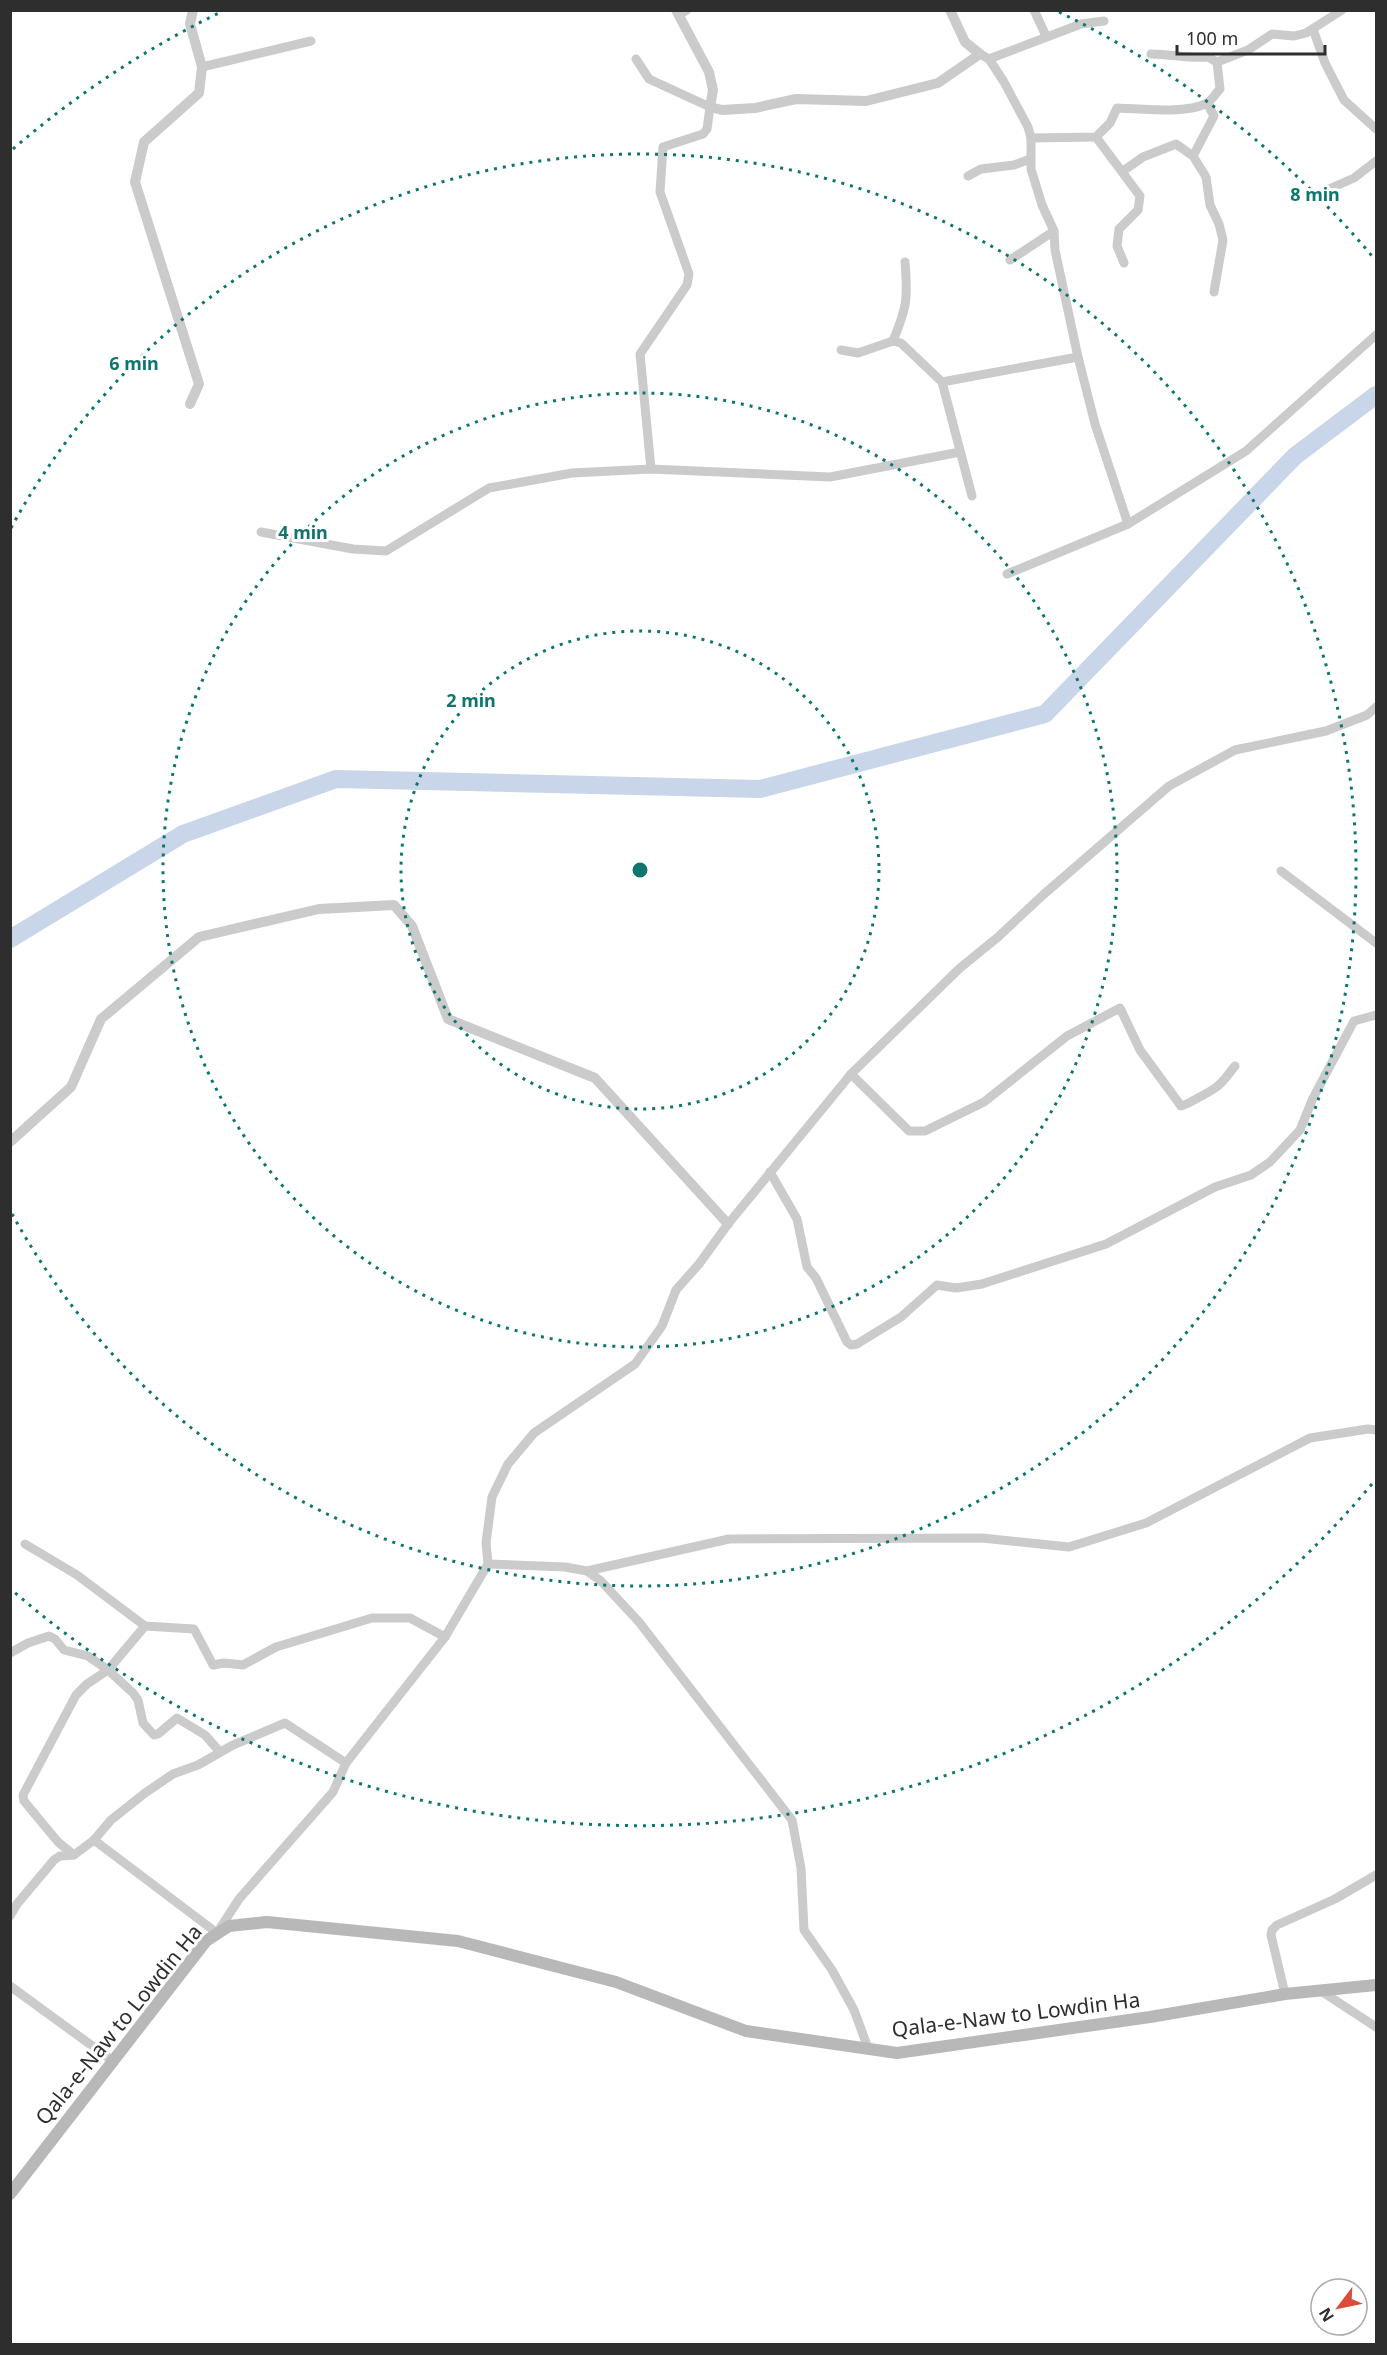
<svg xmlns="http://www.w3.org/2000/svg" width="1387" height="2355" viewBox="0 0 1387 2355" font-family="'Noto Sans',sans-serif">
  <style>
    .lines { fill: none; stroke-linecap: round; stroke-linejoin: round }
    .river { stroke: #c9d6ea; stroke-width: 18 }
    .minor { stroke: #cbcbcb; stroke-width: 9 }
    .tertiary { stroke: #cbcbcb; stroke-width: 10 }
    .secondary { stroke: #b8b8b8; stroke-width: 12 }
    .ring { fill: none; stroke: #0f766e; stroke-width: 3; stroke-dasharray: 3 6 }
    .labels { text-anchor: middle; stroke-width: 6; stroke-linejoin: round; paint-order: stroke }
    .street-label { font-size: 21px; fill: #2e2e2e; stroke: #fff }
    .centre { fill: #0f766e; stroke: #fff; stroke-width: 3 }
    .ring-label { font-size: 18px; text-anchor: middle; font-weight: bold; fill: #0f766e; stroke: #fff; stroke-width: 6; stroke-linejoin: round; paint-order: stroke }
  </style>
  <rect width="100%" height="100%" fill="#fff"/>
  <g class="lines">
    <!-- river -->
    <path class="river" d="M10,939L183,834L336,779L760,789L1045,714L1295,456L1376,395"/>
    <!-- minor -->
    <g class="minor">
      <path d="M1034,10L1046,36"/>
      <path d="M679,15L687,10"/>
      <path d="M1313,29L1325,63L1344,100L1376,129"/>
      <path d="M980,54L989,59L1004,82L1028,127L1031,138V169L1042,205L1054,231L1055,250L1078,357L1095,424L1128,524"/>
      <path d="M1151,54C1170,54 1191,59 1208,57L1217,62L1248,50L1272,34L1294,36L1306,33L1342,10"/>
      <path d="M636,59L649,79L710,107L707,129L703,134L663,147L660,192L689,274L687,285L640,354L651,469"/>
      <path d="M989,59L1081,24L1104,21"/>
      <path d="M202,67L311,41"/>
      <path d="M1096,137L1140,196L1138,210L1119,229L1117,246L1124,263"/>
      <path d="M1031,138L1096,137L1110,123L1117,108C1139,109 1188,114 1207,103C1212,100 1216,93 1220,89L1217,62"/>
      <path d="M1193,156L1214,116L1207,103"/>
      <path d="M1123,171L1143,157L1176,144L1193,156L1206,177L1210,205L1219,224L1223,240L1214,292"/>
      <path d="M968,176L981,169L1014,165L1030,159"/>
      <path d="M1320,193L1354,178L1376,161"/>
      <path d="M1010,260L1054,231"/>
      <path d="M893,341C907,307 908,299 905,262"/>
      <path d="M841,350L858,353L893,341L901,343L942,382L972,496"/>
      <path d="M942,382L1078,357"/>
      <path d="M261,532L353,549L386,551L489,488L572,473L651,469L830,477L960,452"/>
      <path d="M1007,574L1128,524L1246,451L1376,335"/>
      <path d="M1281,871L1376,943"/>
      <path d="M851,1074L909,1131H925L984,1102L1067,1036L1120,1008L1140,1050L1181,1106C1184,1106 1211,1091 1215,1088C1223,1083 1229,1073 1235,1066"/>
      <path d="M770,1172L797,1219L807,1267L816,1278L847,1342L851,1345L857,1344L901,1317L937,1285L956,1288L982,1284L1106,1244L1215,1187L1251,1175L1270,1162L1300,1130L1313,1098L1354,1021L1376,1015"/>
      <path d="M25,1544L77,1575L145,1626L194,1629L213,1665L224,1663L243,1665L276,1647L372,1618H410L445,1637"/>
      <path d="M488,1564L565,1567L587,1571L601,1581L639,1622L792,1820L801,1868L804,1930L832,1970L854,2010L868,2048"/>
      <path d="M587,1571L729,1539L982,1538L1069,1547L1146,1523L1310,1438L1368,1429L1376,1430"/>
      <path d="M10,1653L28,1643L49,1636L55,1639L64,1650L88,1656L108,1670L133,1693L138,1700L143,1723L154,1735L158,1734L177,1718L205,1735L220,1752"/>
      <path d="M94,1840L111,1820L145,1793L173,1774L198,1765L233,1745L285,1723L346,1763"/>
      <path d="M74,1855L58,1842L24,1801L23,1795L76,1695L87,1684L108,1670L145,1626"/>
      <path d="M10,1916L17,1904L54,1860L60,1856L74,1855L94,1840L217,1933L239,1899L333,1792L346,1763L445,1637L488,1564L486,1543L492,1497L508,1464L534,1433L635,1364L662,1326L676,1290L699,1264L728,1224L851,1074L960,968L998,937L1043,895L1169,786L1235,750L1326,731L1367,715L1376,707"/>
      <path d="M10,1986L113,2061"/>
      <path d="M1321,1991L1376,2027"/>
      <path d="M1285,1994L1271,1935L1272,1930L1277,1925L1335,1899L1376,1875"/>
    </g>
    <!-- tertiary -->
    <g class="tertiary">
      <path d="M676,10L709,72L713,90L710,107L722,110L755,108L796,99L866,101L938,83L980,54L965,42L950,10"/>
      <path d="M190,404L199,384L135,182L144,142L199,93L202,67L190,24L193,10"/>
      <path d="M10,1142L71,1087L101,1019L199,937L319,909L394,905L412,926L448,1019L595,1078L728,1224"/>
    </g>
    <!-- secondary -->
    <path class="secondary" d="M10,2194L206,1941L229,1926L267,1922L458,1941L616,1982L746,2031L897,2053L1150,2017L1285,1994L1376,1985"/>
  </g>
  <!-- distance rings -->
  <g class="ring">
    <circle cx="640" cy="870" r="239"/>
    <circle cx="640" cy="870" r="477"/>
    <path d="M11 528A716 716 0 1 1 11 1212"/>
    <path d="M1372 1484A955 955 0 0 1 13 1591M13 149A955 955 0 0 1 221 12M1059 12A955 955 0 0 1 1372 256"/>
  </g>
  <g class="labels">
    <!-- street labels -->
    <g class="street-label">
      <text transform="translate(1016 2015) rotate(-7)" y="7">Qala-e-Naw to Lowdin Ha</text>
      <text transform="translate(119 2025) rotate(-51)" y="7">Qala-e-Naw to Lowdin Ha</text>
    </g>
  </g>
  <circle cx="640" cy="870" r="9" class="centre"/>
  <g class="ring-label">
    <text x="1315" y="201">8 min</text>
    <text x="134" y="370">6 min</text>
    <text x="303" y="539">4 min</text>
    <text x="471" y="707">2 min</text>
  </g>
  <!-- border -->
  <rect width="1387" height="2355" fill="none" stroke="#2e2e2e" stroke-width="24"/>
  <!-- north arrow -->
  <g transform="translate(1339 2307) rotate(238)"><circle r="28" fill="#ffffff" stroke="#ababab" stroke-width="1.5"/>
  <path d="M0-4.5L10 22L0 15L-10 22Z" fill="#dc4d39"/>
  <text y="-9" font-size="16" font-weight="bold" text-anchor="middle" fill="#2e2e2e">N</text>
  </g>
  <!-- scale -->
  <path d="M1177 45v9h148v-9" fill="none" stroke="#2e2e2e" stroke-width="3"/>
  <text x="1186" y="45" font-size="18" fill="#2e2e2e" stroke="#ffffff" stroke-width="4.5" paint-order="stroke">100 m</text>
</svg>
